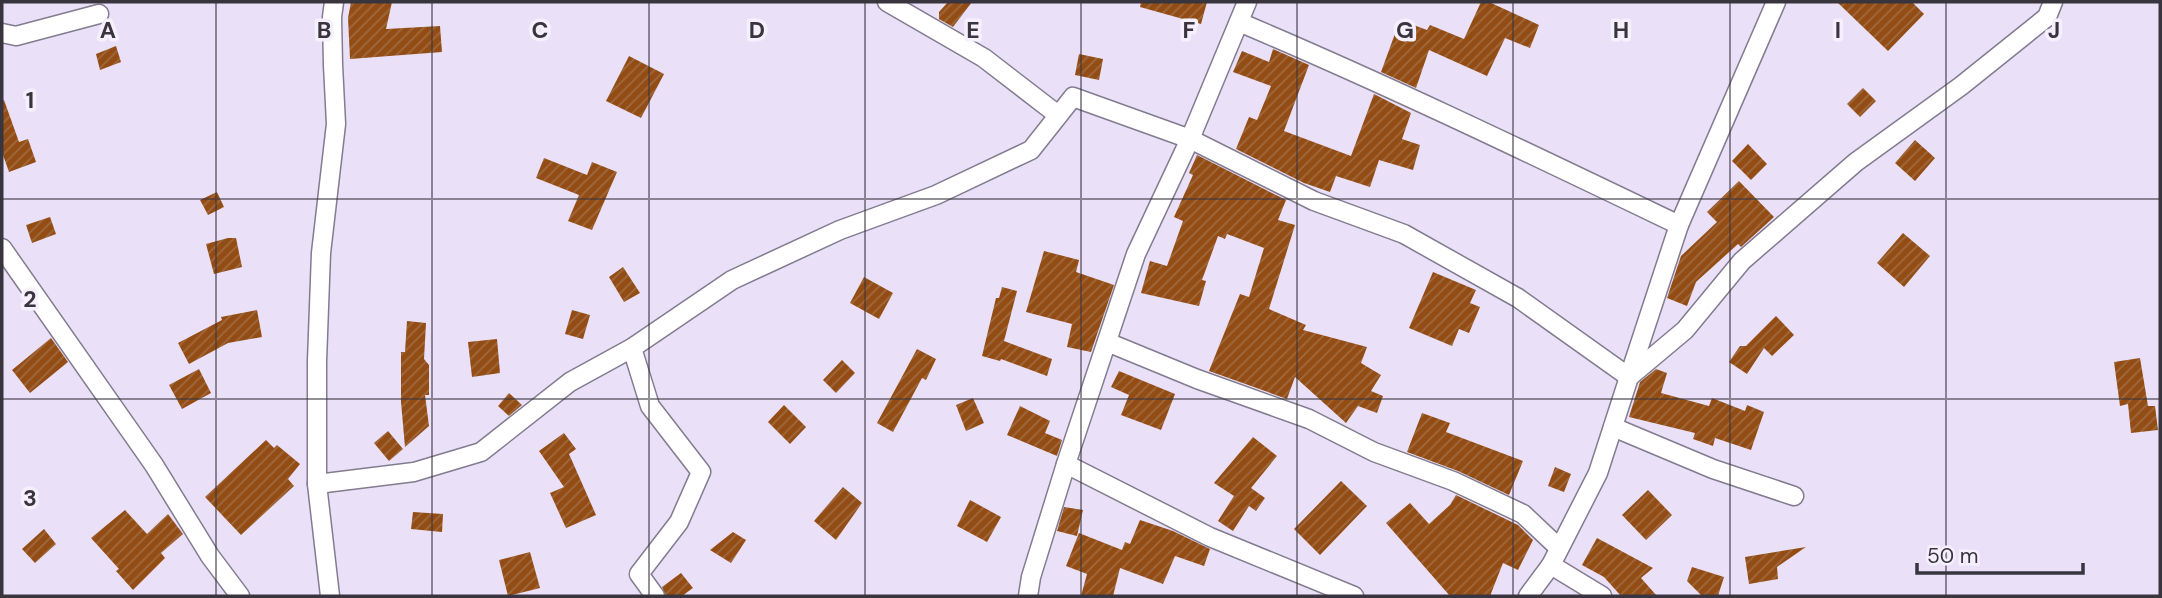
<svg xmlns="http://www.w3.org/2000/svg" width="2162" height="598" viewBox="0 0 2162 598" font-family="'DM Sans',sans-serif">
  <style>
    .building { fill: url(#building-hatch) }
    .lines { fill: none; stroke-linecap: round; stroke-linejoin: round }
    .street-casing { stroke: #837b8f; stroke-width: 21 }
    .street { stroke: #fff; stroke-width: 18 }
    .grid { fill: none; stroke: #39353e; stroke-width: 2; stroke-opacity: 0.55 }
    .grid-label { font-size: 23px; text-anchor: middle; font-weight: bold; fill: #39353e; stroke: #f6f0fe; stroke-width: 7; stroke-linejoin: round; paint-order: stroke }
  </style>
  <defs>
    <pattern id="building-hatch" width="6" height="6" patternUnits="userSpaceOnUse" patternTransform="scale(1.75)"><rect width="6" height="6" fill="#934d14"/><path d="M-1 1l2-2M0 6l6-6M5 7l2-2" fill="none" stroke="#9f6a40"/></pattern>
  </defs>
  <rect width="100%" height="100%" fill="#eae1f8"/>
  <!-- building -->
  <g class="building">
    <path d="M351,2H392L386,29L440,26L442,52L350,59L348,18Z"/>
    <path d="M948,2H972L953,27L939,19V12Z"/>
    <path d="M1141,2H1207L1201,24L1140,7Z"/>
    <path d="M1481,2H1489L1539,25L1530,48L1505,38L1487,76L1429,50L1416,88L1381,72L1400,20L1427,30L1430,25L1464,39Z"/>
    <path d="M1837,2H1912L1924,14L1888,51Z"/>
    <path d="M116,46L121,62L100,70L96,54Z"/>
    <path d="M1273,49L1309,65L1284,131L1351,156L1374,94L1411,113L1402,139L1420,145L1413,170L1379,160L1370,187L1336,176L1330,192L1304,183L1236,149L1249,117L1257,120L1271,86L1233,72L1242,51L1269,62Z"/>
    <path d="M1079,54L1103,59L1099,80L1075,75Z"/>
    <path d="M629,56L664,74L641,118L606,101Z"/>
    <path d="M1863,88L1876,101L1860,117L1847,104Z"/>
    <path d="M4,100L19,142L28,139L36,162L9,172L2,152V101Z"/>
    <path d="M1915,140L1935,158L1915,181L1895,163Z"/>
    <path d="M1748,144L1767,164L1751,180L1732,161Z"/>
    <path d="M1197,155L1286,200L1278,220L1295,225L1269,309L1306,325L1303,330L1367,347L1361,363L1381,375L1371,391L1383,396L1377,413L1358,406L1346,423L1295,377L1287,399L1209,371L1240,294L1249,297L1264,248L1227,234L1225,239L1218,236L1202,280L1206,281L1199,306L1141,293L1150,261L1167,266L1183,221L1174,217L1193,175L1189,173Z"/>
    <path d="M544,158L587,175L592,162L617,172L592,230L568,221L579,195L536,178Z"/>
    <path d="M1739,181L1774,217L1741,247L1738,244L1696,282L1687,306L1667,298L1681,256L1717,222L1707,212Z"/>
    <path d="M217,192L224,207L208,215L200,200Z"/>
    <path d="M50,217L56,234L32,243L26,225Z"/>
    <path d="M1903,233L1930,256L1904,287L1877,263Z"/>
    <path d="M228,238H236L242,267L214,274L206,244Z"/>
    <path d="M1044,251L1079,260L1076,272L1114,285L1091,352L1067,347L1072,324L1026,312Z"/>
    <path d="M623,267L640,293L624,302L609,277Z"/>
    <path d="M1433,272L1476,290L1470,303L1480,307L1469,333L1459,329L1452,346L1409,328Z"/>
    <path d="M864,277L893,293L879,319L850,303Z"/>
    <path d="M1002,287L1017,291L1004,341L1052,359L1047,376L1001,359L1000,361L982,356L996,298H999Z"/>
    <path d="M257,310L262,337L228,343L189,364L178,343L222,320L221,317Z"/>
    <path d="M572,310L590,315L583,339L565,334Z"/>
    <path d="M1776,316L1794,335L1772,356L1764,348L1747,374L1729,362L1740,346H1746Z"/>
    <path d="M407,321L426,323L424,359L429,365V395H425L429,426L405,447L401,402V352H405Z"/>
    <path d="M51,338L68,362L30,393L12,370Z"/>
    <path d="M497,339L500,373L472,377L468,342Z"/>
    <path d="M917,349L936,359L926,380L922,378L893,432L877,423Z"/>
    <path d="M2140,358L2148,406H2155L2158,430L2131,433L2128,404L2120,406L2114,362Z"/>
    <path d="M842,360L855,373L836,393L823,380Z"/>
    <path d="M199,369L211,393L182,409L169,385Z"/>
    <path d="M1656,369L1667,373L1661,393L1709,406L1712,398L1745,411L1747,405L1764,412L1751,450L1715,438L1713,446L1693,439L1695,433L1629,417L1640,382Z"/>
    <path d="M1119,371L1175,394L1161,430L1121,415L1129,395L1111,387Z"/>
    <path d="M509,393L522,405L509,416L498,406Z"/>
    <path d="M973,398L984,423L966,431L956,405Z"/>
    <path d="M784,405L806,427L790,444L768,422Z"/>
    <path d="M1020,406L1050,421L1045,433L1062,440L1057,456L1007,435Z"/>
    <path d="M1422,413L1450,423L1446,432L1523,461L1509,495L1458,471L1407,452Z"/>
    <path d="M388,431L403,449L389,461L374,443Z"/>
    <path d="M564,433L576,449L569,454L596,515L566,528L550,493L564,487L539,451Z"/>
    <path d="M1253,437L1277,456L1251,488L1265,498L1256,511L1249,506L1233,531L1218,521L1234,496L1214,483Z"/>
    <path d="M266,440L274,448L277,445L300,464L288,479L294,486L241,535L205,497Z"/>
    <path d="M1555,467L1571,474L1564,492L1548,486Z"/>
    <path d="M1341,481L1367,506L1320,555L1294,529Z"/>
    <path d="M843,487L862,503L836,540L814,521Z"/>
    <path d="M1648,490L1672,515L1646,540L1622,515Z"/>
    <path d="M1456,495L1518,525L1533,540L1518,570L1503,563L1490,596H1450L1386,523L1410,503L1429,524L1450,505Z"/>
    <path d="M970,500L1001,517L987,542L957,526Z"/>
    <path d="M1064,507L1083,510L1077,536L1057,531Z"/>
    <path d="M125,510L147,534L168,514L183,534L161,553L165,558L133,590L116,571L119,569L91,538Z"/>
    <path d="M413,512L443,514L442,532L411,529Z"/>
    <path d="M1140,520L1173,531L1210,549L1204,566L1175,556L1163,584L1120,568L1113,596H1081L1087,574L1066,566L1079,533L1122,550L1125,542L1130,544Z"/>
    <path d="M44,529L56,544L35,563L22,549Z"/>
    <path d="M733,532L746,540L731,563L710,550Z"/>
    <path d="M1597,538L1653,568L1641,578L1657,596H1621L1604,577L1582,565Z"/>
    <path d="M1806,547L1777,567L1778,579L1749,584L1745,557Z"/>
    <path d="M530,552L540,588L508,596L499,560Z"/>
    <path d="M1692,567L1724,577L1718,596H1702L1687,581Z"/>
    <path d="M681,573L693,588L682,596H666L662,587Z"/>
  </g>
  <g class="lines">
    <!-- street casing -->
    <g class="street-casing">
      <g id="street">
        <path d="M887,2L984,58L1058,115"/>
        <path d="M1239,22C1388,85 1533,155 1679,225"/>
        <path d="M2,33L16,36L99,14"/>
        <path d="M2,248L154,465L210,556L240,596"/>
        <path d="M1107,342L1197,379L1309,419L1374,452L1453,481L1523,514L1559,548"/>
        <path d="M632,348L650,406L701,472L679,522L639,574L655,596"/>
        <path d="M1613,427L1713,469L1794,496"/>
        <path d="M1066,464L1210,537L1354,596"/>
        <path d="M317,484L414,472L481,452L570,382L632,348L732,280L840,230L936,195L1031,150L1073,97L1190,139L1314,201L1404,234L1518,298L1629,377L1679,225L1776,2"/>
        <path d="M1551,565L1602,596"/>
        <path d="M330,596L317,484V361L321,253L336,124L333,65L332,17L334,2"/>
        <path d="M1028,596L1031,577L1066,464L1136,254L1190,139L1247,2"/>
        <path d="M1528,596L1551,565L1598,473L1629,377L1685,330L1742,261L1856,162L1961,86L2047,17L2053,2"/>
      </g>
    </g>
    <!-- street -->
    <use href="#street" class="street"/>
  </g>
  <!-- grid -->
  <path class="grid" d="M216,2V596M432,2V596M649,2V596M865,2V596M1081,2V596M1297,2V596M1513,2V596M1730,2V596M1946,2V596M2,199H2160M2,399H2160"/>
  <g class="grid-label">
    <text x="108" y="38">A</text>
    <text x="324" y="38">B</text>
    <text x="540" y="38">C</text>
    <text x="757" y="38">D</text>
    <text x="973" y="38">E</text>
    <text x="1189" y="38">F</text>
    <text x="1405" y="38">G</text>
    <text x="1621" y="38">H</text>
    <text x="1838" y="38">I</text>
    <text x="2054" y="38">J</text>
    <text x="30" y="108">1</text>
    <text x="30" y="307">2</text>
    <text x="30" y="506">3</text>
  </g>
  <!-- border -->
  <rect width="2162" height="598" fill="none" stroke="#39353e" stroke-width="7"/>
  <!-- scale -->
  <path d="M1917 563v10h166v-10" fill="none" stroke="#39353e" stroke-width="3.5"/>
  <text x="1927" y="563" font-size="21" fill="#39353e" stroke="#f6f0fe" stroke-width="5" paint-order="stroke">50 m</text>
</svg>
